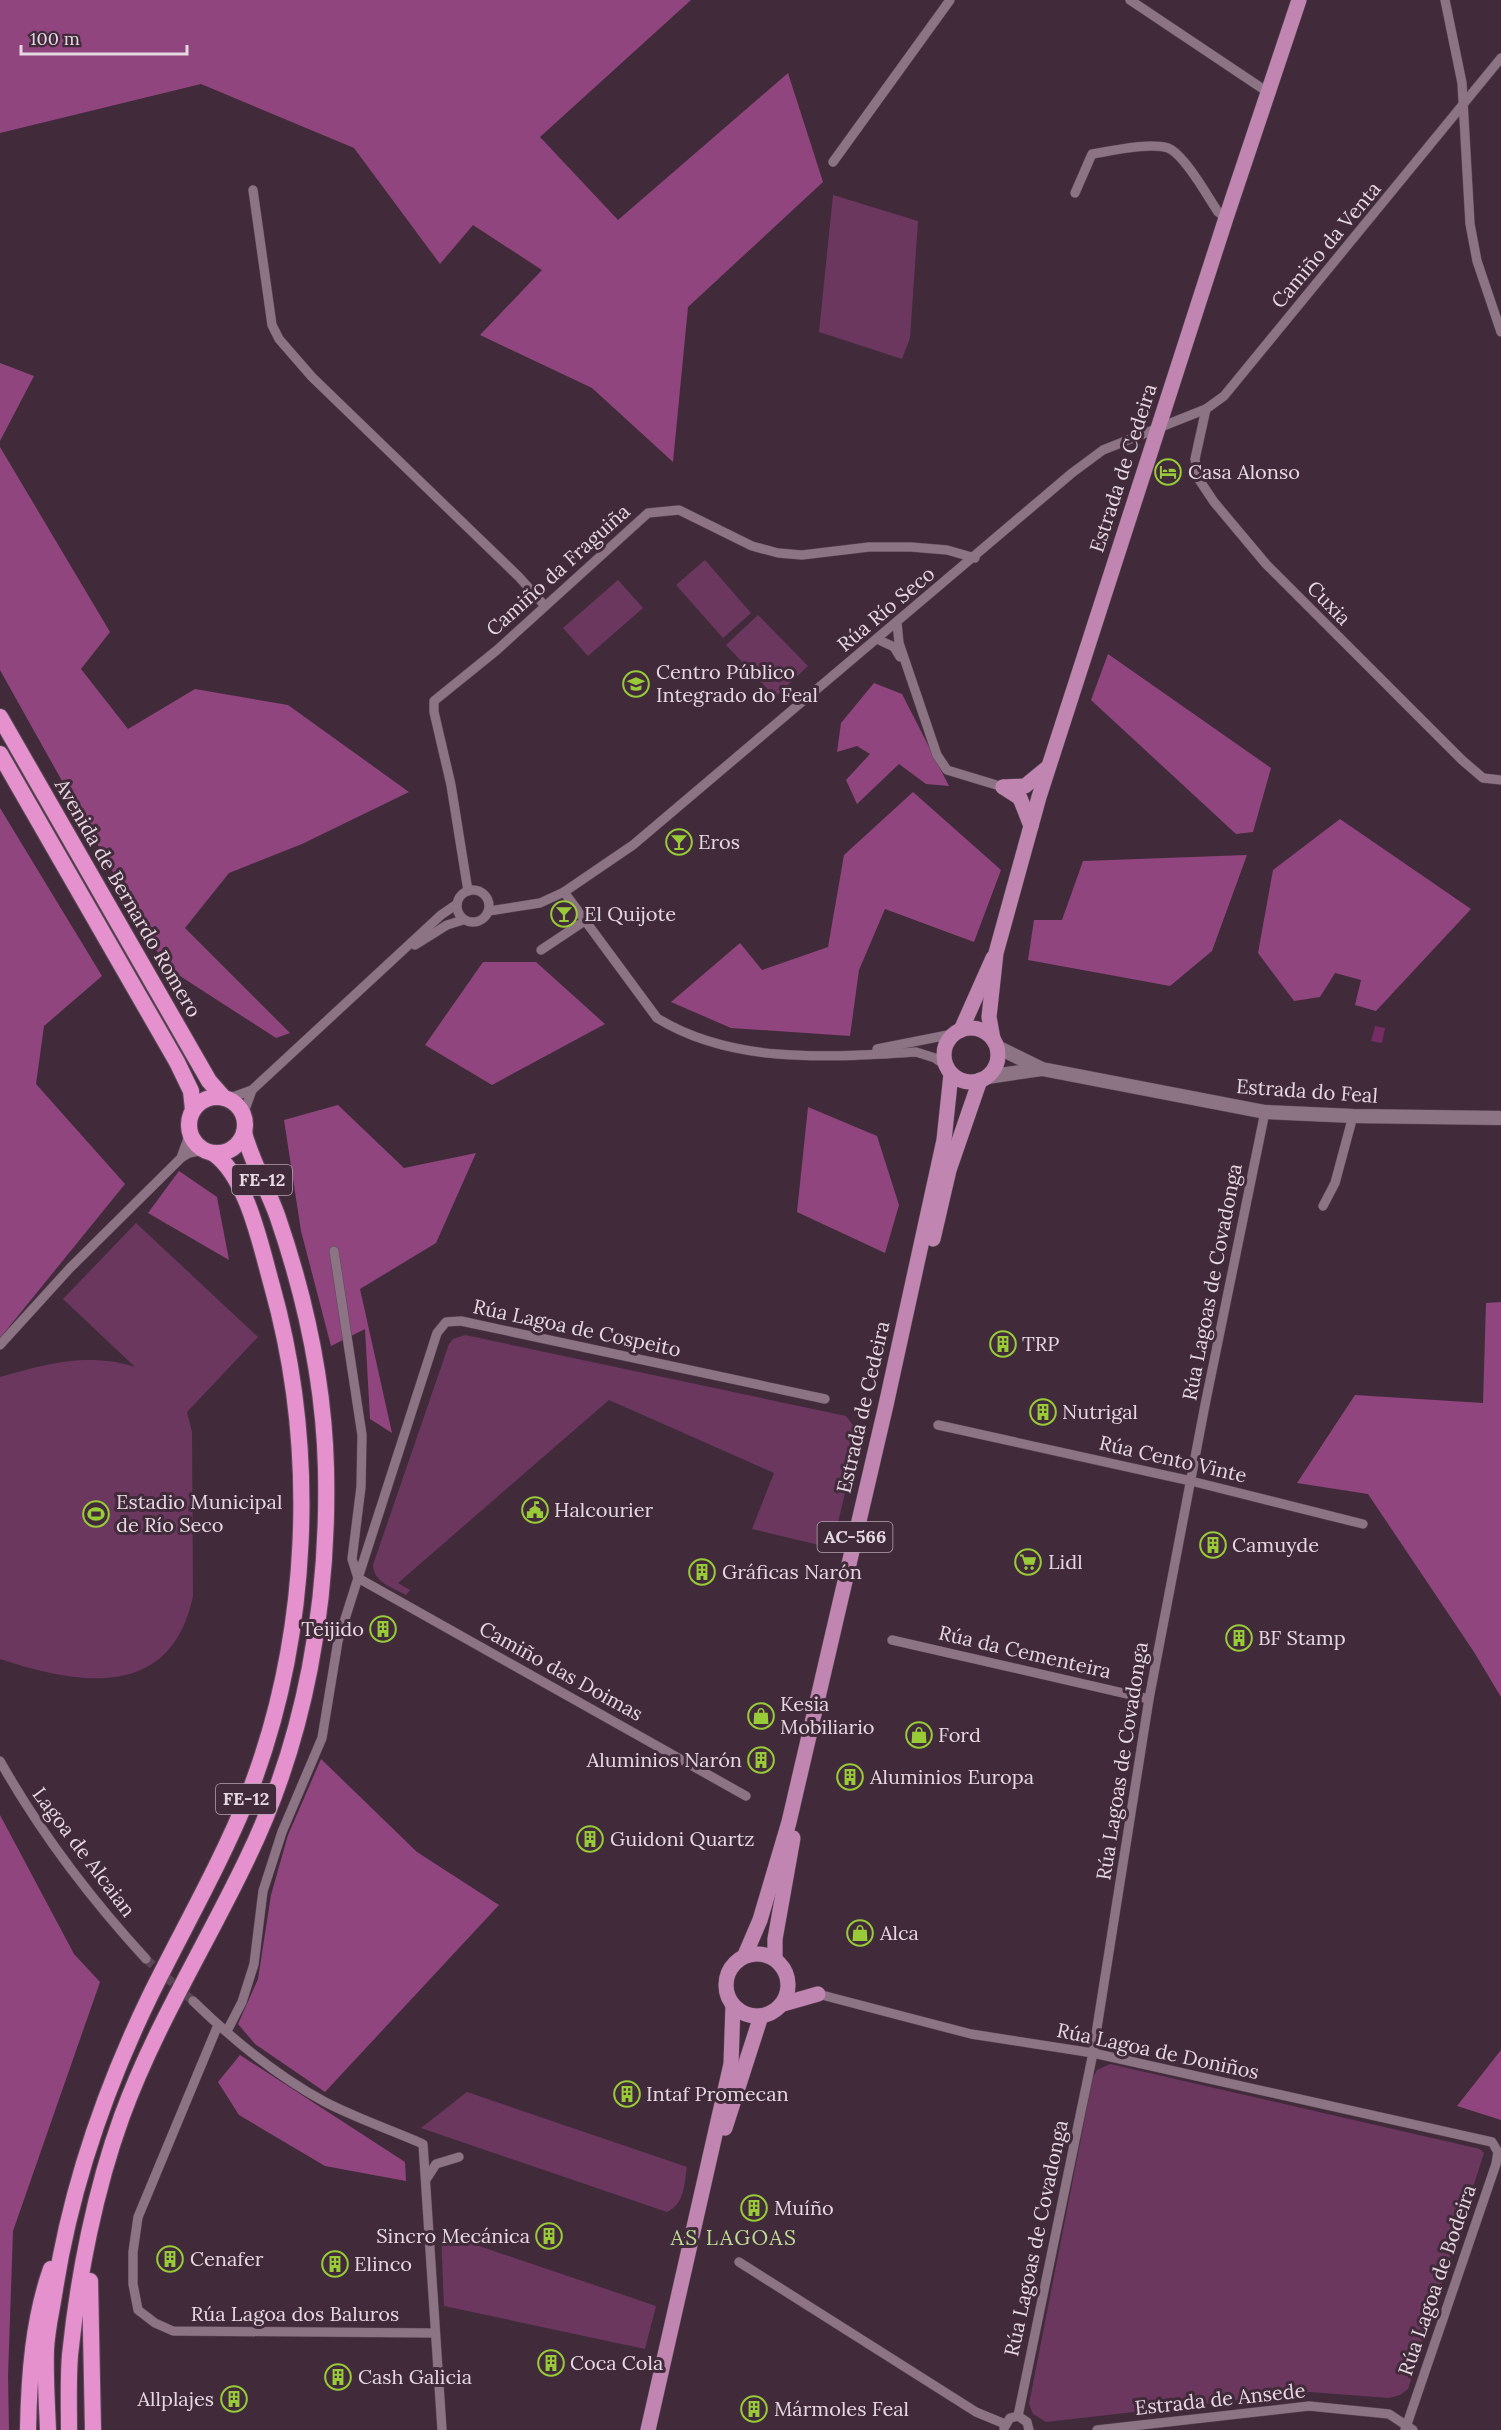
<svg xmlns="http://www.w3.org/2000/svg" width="1501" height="2430" viewBox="0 0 1501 2430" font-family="Lora,serif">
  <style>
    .green { fill: #6b375e }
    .forest { fill: #90457e }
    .water { fill: #762d66 }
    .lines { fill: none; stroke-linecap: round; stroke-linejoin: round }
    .street-tunnel { stroke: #5a4554; stroke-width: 9; stroke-dasharray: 9 4.5; stroke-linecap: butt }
    .street-casing { stroke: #5c4a57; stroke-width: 10 }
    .secondary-casing { stroke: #5c4a57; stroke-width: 15 }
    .primary-casing { stroke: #5c4a57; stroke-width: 16 }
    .highway-casing { stroke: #5c4a57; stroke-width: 18 }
    .street { stroke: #8d7485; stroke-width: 9 }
    .secondary { stroke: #8d7485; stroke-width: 14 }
    .primary { stroke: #c185b1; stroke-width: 15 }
    .highway { stroke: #e491ce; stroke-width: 16 }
    .labels { text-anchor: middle; stroke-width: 6; stroke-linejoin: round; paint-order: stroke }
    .shield { fill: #412b3b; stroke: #b4a4af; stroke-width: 1.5 }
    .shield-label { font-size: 18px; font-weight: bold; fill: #e6d8e1 }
    .street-label { font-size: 20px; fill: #e6d8e1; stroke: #412b3b }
    .poi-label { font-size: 20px; fill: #e6d8e1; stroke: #412b3b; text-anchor: start }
    .neighbourhood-label { font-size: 21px; letter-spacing: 1.5px; fill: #bcda93; stroke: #412b3b }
  </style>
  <rect width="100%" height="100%" fill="#412b3b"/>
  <!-- green -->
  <g class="green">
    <path d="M833,195L918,221L910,338L902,359L819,332Z"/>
    <path d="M705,560L751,613L723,638L676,585Z"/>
    <path d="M618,580L643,608L588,656L563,628Z"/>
    <path d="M758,615L808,666L775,697L726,645Z"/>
    <path d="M136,1223L258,1337L187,1412L192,1432L193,1596C171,1701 79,1685 0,1659V1377C46,1364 88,1352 135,1367L63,1299Z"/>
    <path d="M465,1335L846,1416L859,1433L832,1548L752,1529L774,1473L609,1400L398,1583L410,1590L406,1595C392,1587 374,1583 373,1565L449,1344L453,1339Z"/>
    <path d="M1110,2064L1480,2149L1484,2153L1408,2389L1400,2395L1389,2398L1310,2392L1046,2422L1033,2414L1029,2404L1093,2077L1097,2070Z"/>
    <path d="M467,2092L687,2167C684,2185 685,2203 667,2212L421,2128Z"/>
    <path d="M441,2233L656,2306L645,2349L444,2306Z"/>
  </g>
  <!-- forest -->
  <g class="forest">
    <path d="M0,0H691L540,137L618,220L788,73L823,182L688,307L673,462L592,388L480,335L542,270L473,225L440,264L354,148L201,84L0,133Z"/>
    <path d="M0,363L34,376L0,441Z"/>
    <path d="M0,447L110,632L81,669L128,729L195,689L288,705L409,792L302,844L229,873L185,928L290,1033L276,1038L166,967L0,670Z"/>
    <path d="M1108,654L1271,768L1253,832L1236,834L1091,700Z"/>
    <path d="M874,683L902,694L949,786L926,784L899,764L857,804L846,780L870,754L857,746L837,752L841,723Z"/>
    <path d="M913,792L1001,870L974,942L885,909L859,970L850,1036L731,1028L671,1002L740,943L762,970L828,947L844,855Z"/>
    <path d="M0,808L102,976L44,1026L36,1084L125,1184L0,1338Z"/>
    <path d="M1340,819L1471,909L1376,1011L1355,1005L1361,980L1335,973L1320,997L1294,1001L1258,953L1273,870Z"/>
    <path d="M1247,855L1212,951L1170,986L1028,960L1034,920H1062L1083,861Z"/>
    <path d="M483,962H536L605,1024L492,1085L425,1045Z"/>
    <path d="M338,1105L404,1168L476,1153L436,1243L360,1289L392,1433L370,1419L365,1329L331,1346L301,1231L284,1120Z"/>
    <path d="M808,1107L877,1136L899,1205L885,1253L797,1212Z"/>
    <path d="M179,1171L217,1197L229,1260L148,1213Z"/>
    <path d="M1501,1302V1697L1474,1652L1368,1494L1297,1483L1355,1395L1483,1403L1486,1303Z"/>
    <path d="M321,1759L417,1852L499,1905L325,2092L255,2044L238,2024L258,1979L271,1895L288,1835Z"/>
    <path d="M0,1815L74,1954L100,1982L13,2231L8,2376L9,2430H0Z"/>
    <path d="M1501,2050V2120L1457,2106Z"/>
    <path d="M240,2055L405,2162L406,2181L325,2166L239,2115L218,2082Z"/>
  </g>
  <!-- water -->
  <path class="water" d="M1375,1026L1385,1028L1382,1043L1371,1041Z"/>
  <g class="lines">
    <!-- street-tunnel -->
    <path class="street-tunnel" d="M146,1959L193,2001"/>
    <!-- street casing -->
    <g class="street-casing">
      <g id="street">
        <path d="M1130,0L1269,93"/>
        <path d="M1445,0L1462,83L1470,224L1477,261L1501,332"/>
        <path d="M833,162L950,0"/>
        <path d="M253,190L272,325L279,339L312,377L519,577L545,606"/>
        <path d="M1075,193L1092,154C1111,151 1150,142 1168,148C1184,154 1208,197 1218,212L1226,218"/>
        <path d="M1206,409L1195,459L1198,478L1214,502L1266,564L1462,760L1483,778L1501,780"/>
        <path d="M897,623L899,643L937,755L947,770L1003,787"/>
        <path d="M877,639L894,647L900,657"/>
        <circle cx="473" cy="906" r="16"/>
        <path d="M468,891L451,785L434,712V701L497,650L648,513L679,510L752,546L778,553L802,555L869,547H911L947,550L975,558"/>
        <path d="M564,892L657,1018C733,1065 830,1057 916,1052L935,1058L946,1066"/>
        <path d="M489,911L540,903L564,892L633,845L1072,473L1103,450L1206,409L1224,396L1501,58"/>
        <path d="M415,945L447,925L463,920"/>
        <path d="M541,950L586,920"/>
        <path d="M877,1049L953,1034"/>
        <path d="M227,1099L252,1090L441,915L457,904"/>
        <path d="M243,1115L252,1090"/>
        <path d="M182,1155L190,1133"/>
        <path d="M1323,1206L1335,1183L1353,1116"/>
        <path d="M0,1345L70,1268L181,1158L189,1153L204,1150"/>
        <path d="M938,1425L1191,1481L1363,1524"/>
        <path d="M892,1640L1149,1699"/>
        <path d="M0,1761C40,1832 91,1899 146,1959"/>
        <path d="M746,1796L358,1578L437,1333L446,1322L461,1321L825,1399"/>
        <path d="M818,1994L971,2034L1093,2053L1492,2142L1498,2152L1496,2164L1405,2430"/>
        <path d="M193,2001C232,2039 277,2076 325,2102C356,2118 391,2130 423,2144L442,2430"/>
        <path d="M218,2025L138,2217L133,2252V2284L138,2310L155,2323L173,2331L434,2333"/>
        <path d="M227,2031L242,2002L254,1964L263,1891L282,1832L322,1738L338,1641L358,1578L352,1559L361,1487L362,1435L334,1251"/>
        <path d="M427,2178L436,2164L459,2157"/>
        <path d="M739,2262L976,2412L1005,2424"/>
        <path d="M1018,2416L1093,2053L1149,1699L1205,1405L1265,1112"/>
        <path d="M1004,2428L1010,2418L1018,2416L1027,2422L1029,2430"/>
        <path d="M1097,2430L1309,2406L1389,2414L1413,2430"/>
      </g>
    </g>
    <!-- secondary casing -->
    <g class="secondary-casing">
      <g id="secondary">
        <path d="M997,1047L1042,1069L1265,1112L1353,1116L1501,1118"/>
        <path d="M987,1077L1041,1069"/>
      </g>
    </g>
    <!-- primary casing -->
    <g class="primary-casing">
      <g id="primary">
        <path d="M1003,787L1025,786L1047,768"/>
        <path d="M1003,787L1020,798L1031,826"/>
        <circle cx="971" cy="1055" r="27"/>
        <path d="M961,1030L993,958"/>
        <path d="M993,1039L989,1017L996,953L1039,797L1226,218L1299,0"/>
        <path d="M933,1239L949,1170L980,1080"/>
        <circle cx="757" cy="1985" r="31"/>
        <path d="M745,1955L760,1920L789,1822L886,1405L944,1140L951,1074"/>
        <path d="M775,1959V1939L793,1838"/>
        <path d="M783,2004L818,1994"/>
        <path d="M725,2128L761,2016"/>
        <path d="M648,2430L731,2064L733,2005"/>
      </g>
    </g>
    <!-- highway casing -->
    <g class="highway-casing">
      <g id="highway">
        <path d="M0,717L209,1081L224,1098"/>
        <path d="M0,754L177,1062L191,1091L193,1110"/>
        <circle cx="217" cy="1125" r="28"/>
        <path d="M90,2281L93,2430"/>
        <path d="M28,2430C29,2376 33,2320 51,2269"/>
        <path d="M48,2430C47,2403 45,2376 46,2349C47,2329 52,2309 55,2289C71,2187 105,2089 150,1996C183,1929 220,1865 248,1796C310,1637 318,1450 272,1286C261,1247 247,1176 213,1153"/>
        <path d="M69,2430C69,2405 68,2380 70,2355C78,2277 95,2190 122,2116C155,2026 206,1945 247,1859C306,1738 329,1602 326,1469C324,1383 305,1296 277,1215C267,1188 252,1162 244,1133"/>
      </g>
    </g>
    <!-- street -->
    <use href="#street" class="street"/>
    <!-- secondary -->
    <use href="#secondary" class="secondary"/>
    <!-- primary -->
    <use href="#primary" class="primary"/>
    <!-- highway -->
    <use href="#highway" class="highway"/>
  </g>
  <!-- icons -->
  <defs>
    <g id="hotel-ring" transform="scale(1.35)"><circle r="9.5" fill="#412b3b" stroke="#98cb37" stroke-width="1.5"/><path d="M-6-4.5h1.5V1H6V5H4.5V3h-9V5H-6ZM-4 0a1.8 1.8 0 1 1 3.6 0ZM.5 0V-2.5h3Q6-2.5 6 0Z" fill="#98cb37"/></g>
    <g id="school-ring" transform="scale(1.35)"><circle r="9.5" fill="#412b3b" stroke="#98cb37" stroke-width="1.5"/><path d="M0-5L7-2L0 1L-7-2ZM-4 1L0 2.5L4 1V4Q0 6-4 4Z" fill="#98cb37"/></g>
    <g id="bar-ring" transform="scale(1.35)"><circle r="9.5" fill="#412b3b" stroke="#98cb37" stroke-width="1.5"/><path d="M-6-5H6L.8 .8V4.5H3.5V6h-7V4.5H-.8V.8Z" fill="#98cb37"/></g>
    <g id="building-ring" transform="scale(1.35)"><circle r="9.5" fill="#412b3b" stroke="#98cb37" stroke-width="1.5"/><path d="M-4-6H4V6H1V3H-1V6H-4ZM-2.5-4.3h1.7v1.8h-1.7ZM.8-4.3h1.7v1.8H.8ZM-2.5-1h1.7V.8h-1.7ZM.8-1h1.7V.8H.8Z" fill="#98cb37"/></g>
    <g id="civic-ring" transform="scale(1.35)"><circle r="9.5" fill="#412b3b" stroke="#98cb37" stroke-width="1.5"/><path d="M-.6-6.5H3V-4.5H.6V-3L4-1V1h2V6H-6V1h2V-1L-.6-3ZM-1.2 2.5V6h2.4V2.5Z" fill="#98cb37"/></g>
    <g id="stadium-ring" transform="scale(1.35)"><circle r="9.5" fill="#412b3b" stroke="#98cb37" stroke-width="1.5"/><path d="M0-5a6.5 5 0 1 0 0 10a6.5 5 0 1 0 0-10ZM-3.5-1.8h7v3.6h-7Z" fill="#98cb37"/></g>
    <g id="supermarket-ring" transform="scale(1.35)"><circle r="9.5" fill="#412b3b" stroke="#98cb37" stroke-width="1.5"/><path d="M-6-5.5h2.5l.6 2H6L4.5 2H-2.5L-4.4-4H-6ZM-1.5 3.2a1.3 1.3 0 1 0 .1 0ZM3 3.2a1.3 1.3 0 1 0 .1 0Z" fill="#98cb37"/></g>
    <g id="shop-ring" transform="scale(1.35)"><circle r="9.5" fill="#412b3b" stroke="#98cb37" stroke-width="1.5"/><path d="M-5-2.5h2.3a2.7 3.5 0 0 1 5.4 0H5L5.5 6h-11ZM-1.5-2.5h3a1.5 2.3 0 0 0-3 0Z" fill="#98cb37"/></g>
  </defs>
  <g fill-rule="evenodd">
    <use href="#hotel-ring" x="1168" y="472"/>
    <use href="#school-ring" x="636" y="684"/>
    <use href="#bar-ring" x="679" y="842"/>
    <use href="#bar-ring" x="564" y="914"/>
    <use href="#building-ring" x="1003" y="1344"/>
    <use href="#building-ring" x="1043" y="1412"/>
    <use href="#civic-ring" x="535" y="1510"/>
    <use href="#stadium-ring" x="96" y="1514"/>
    <use href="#building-ring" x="1213" y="1545"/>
    <use href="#supermarket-ring" x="1028" y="1562"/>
    <use href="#building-ring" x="702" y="1572"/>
    <use href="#building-ring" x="383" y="1629"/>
    <use href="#building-ring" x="1239" y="1638"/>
    <use href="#shop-ring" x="761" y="1716"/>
    <use href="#shop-ring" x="919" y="1735"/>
    <use href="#building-ring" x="761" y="1760"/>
    <use href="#building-ring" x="850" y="1777"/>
    <use href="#building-ring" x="590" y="1839"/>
    <use href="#shop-ring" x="860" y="1933"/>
    <use href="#building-ring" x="627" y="2094"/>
    <use href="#building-ring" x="754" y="2208"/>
    <use href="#building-ring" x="549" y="2236"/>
    <use href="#building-ring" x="170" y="2259"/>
    <use href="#building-ring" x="335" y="2264"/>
    <use href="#building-ring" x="551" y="2363"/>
    <use href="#building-ring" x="338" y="2377"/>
    <use href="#building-ring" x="234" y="2399"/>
    <use href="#building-ring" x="754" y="2409"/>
  </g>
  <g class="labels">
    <!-- shield labels -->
    <g class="shield">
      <rect x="232" y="1165" width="60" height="30" rx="4.5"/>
      <rect x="817.5" y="1522" width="75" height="30" rx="4.5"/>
      <rect x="216" y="1784" width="60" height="30" rx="4.5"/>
    </g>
    <g class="shield-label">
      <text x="262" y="1186">FE-12</text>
      <text x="855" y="1543">AC-566</text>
      <text x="246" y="1805">FE-12</text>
    </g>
    <!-- street labels -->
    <g class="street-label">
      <text transform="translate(1326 245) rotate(-50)" y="7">Camiño da Venta</text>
      <text transform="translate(1123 468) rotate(-72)" y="7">Estrada de Cedeira</text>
      <text transform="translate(558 570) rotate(-42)" y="7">Camiño da Fraguiña</text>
      <text transform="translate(1329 603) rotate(46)" y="7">Cuxia</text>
      <text transform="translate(886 609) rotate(-40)" y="7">Rúa Río Seco</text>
      <text transform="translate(128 898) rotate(60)" y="7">Avenida de Bernardo Romero</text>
      <text transform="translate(1307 1091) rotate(4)" y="7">Estrada do Feal</text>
      <text transform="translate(1212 1282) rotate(-79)" y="7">Rúa Lagoas de Covadonga</text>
      <text transform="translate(577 1328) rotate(12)" y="7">Rúa Lagoa de Cospeito</text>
      <text transform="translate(863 1407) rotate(-77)" y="7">Estrada de Cedeira</text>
      <text transform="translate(1173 1459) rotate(13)" y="7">Rúa Cento Vinte</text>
      <text transform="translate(1025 1652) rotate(13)" y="7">Rúa da Cementeira</text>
      <text transform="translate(561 1671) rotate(29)" y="7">Camiño das Doimas</text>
      <text transform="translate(1122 1761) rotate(-81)" y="7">Rúa Lagoas de Covadonga</text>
      <text transform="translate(84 1852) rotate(53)" y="7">Lagoa de Alcaian</text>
      <text transform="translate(1158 2051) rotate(12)" y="7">Rúa Lagoa de Doniños</text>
      <text transform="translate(1036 2238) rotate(-78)" y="7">Rúa Lagoas de Covadonga</text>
      <text transform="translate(1437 2280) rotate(-71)" y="7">Rúa Lagoa de Bodeira</text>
      <text x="295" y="2321">Rúa Lagoa dos Baluros</text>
      <text transform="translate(1220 2399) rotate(-6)" y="7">Estrada de Ansede</text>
    </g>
    <!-- poi labels -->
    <g class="poi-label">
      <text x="1188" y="479">Casa Alonso</text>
      <text x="656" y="679">Centro Público<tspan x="656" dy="23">Integrado do Feal</tspan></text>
      <text x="698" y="849">Eros</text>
      <text x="584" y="921">El Quijote</text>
      <text x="1022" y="1351">TRP</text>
      <text x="1062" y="1419">Nutrigal</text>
      <text x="116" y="1509">Estadio Municipal<tspan x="116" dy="23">de Río Seco</tspan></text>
      <text x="554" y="1517">Halcourier</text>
      <text x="1232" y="1552">Camuyde</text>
      <text x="1048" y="1569">Lidl</text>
      <text x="722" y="1579">Gráficas Narón</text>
      <text x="364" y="1636" text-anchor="end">Teijido</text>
      <text x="1258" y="1645">BF Stamp</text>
      <text x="780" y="1711">Kesia<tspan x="780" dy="23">Mobiliario</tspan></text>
      <text x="938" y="1742">Ford</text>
      <text x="742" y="1767" text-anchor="end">Aluminios Narón</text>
      <text x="870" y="1784">Aluminios Europa</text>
      <text x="610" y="1846">Guidoni Quartz</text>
      <text x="880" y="1940">Alca</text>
      <text x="646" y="2101">Intaf Promecan</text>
      <text x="774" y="2215">Muíño</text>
      <text x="530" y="2243" text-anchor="end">Sincro Mecánica</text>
      <text x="190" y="2266">Cenafer</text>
      <text x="354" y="2271">Elinco</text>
      <text x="570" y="2370">Coca Cola</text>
      <text x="358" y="2384">Cash Galicia</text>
      <text x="214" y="2406" text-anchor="end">Allplajes</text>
      <text x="774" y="2416">Mármoles Feal</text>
    </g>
    <!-- neighbourhood labels -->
    <g class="neighbourhood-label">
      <text x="734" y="2245">AS LAGOAS</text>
    </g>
  </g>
  <!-- scale -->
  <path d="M21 45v9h166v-9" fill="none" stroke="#e6d8e1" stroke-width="3"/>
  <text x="30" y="45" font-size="18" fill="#e6d8e1" stroke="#412b3b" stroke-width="4.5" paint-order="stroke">100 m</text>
</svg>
